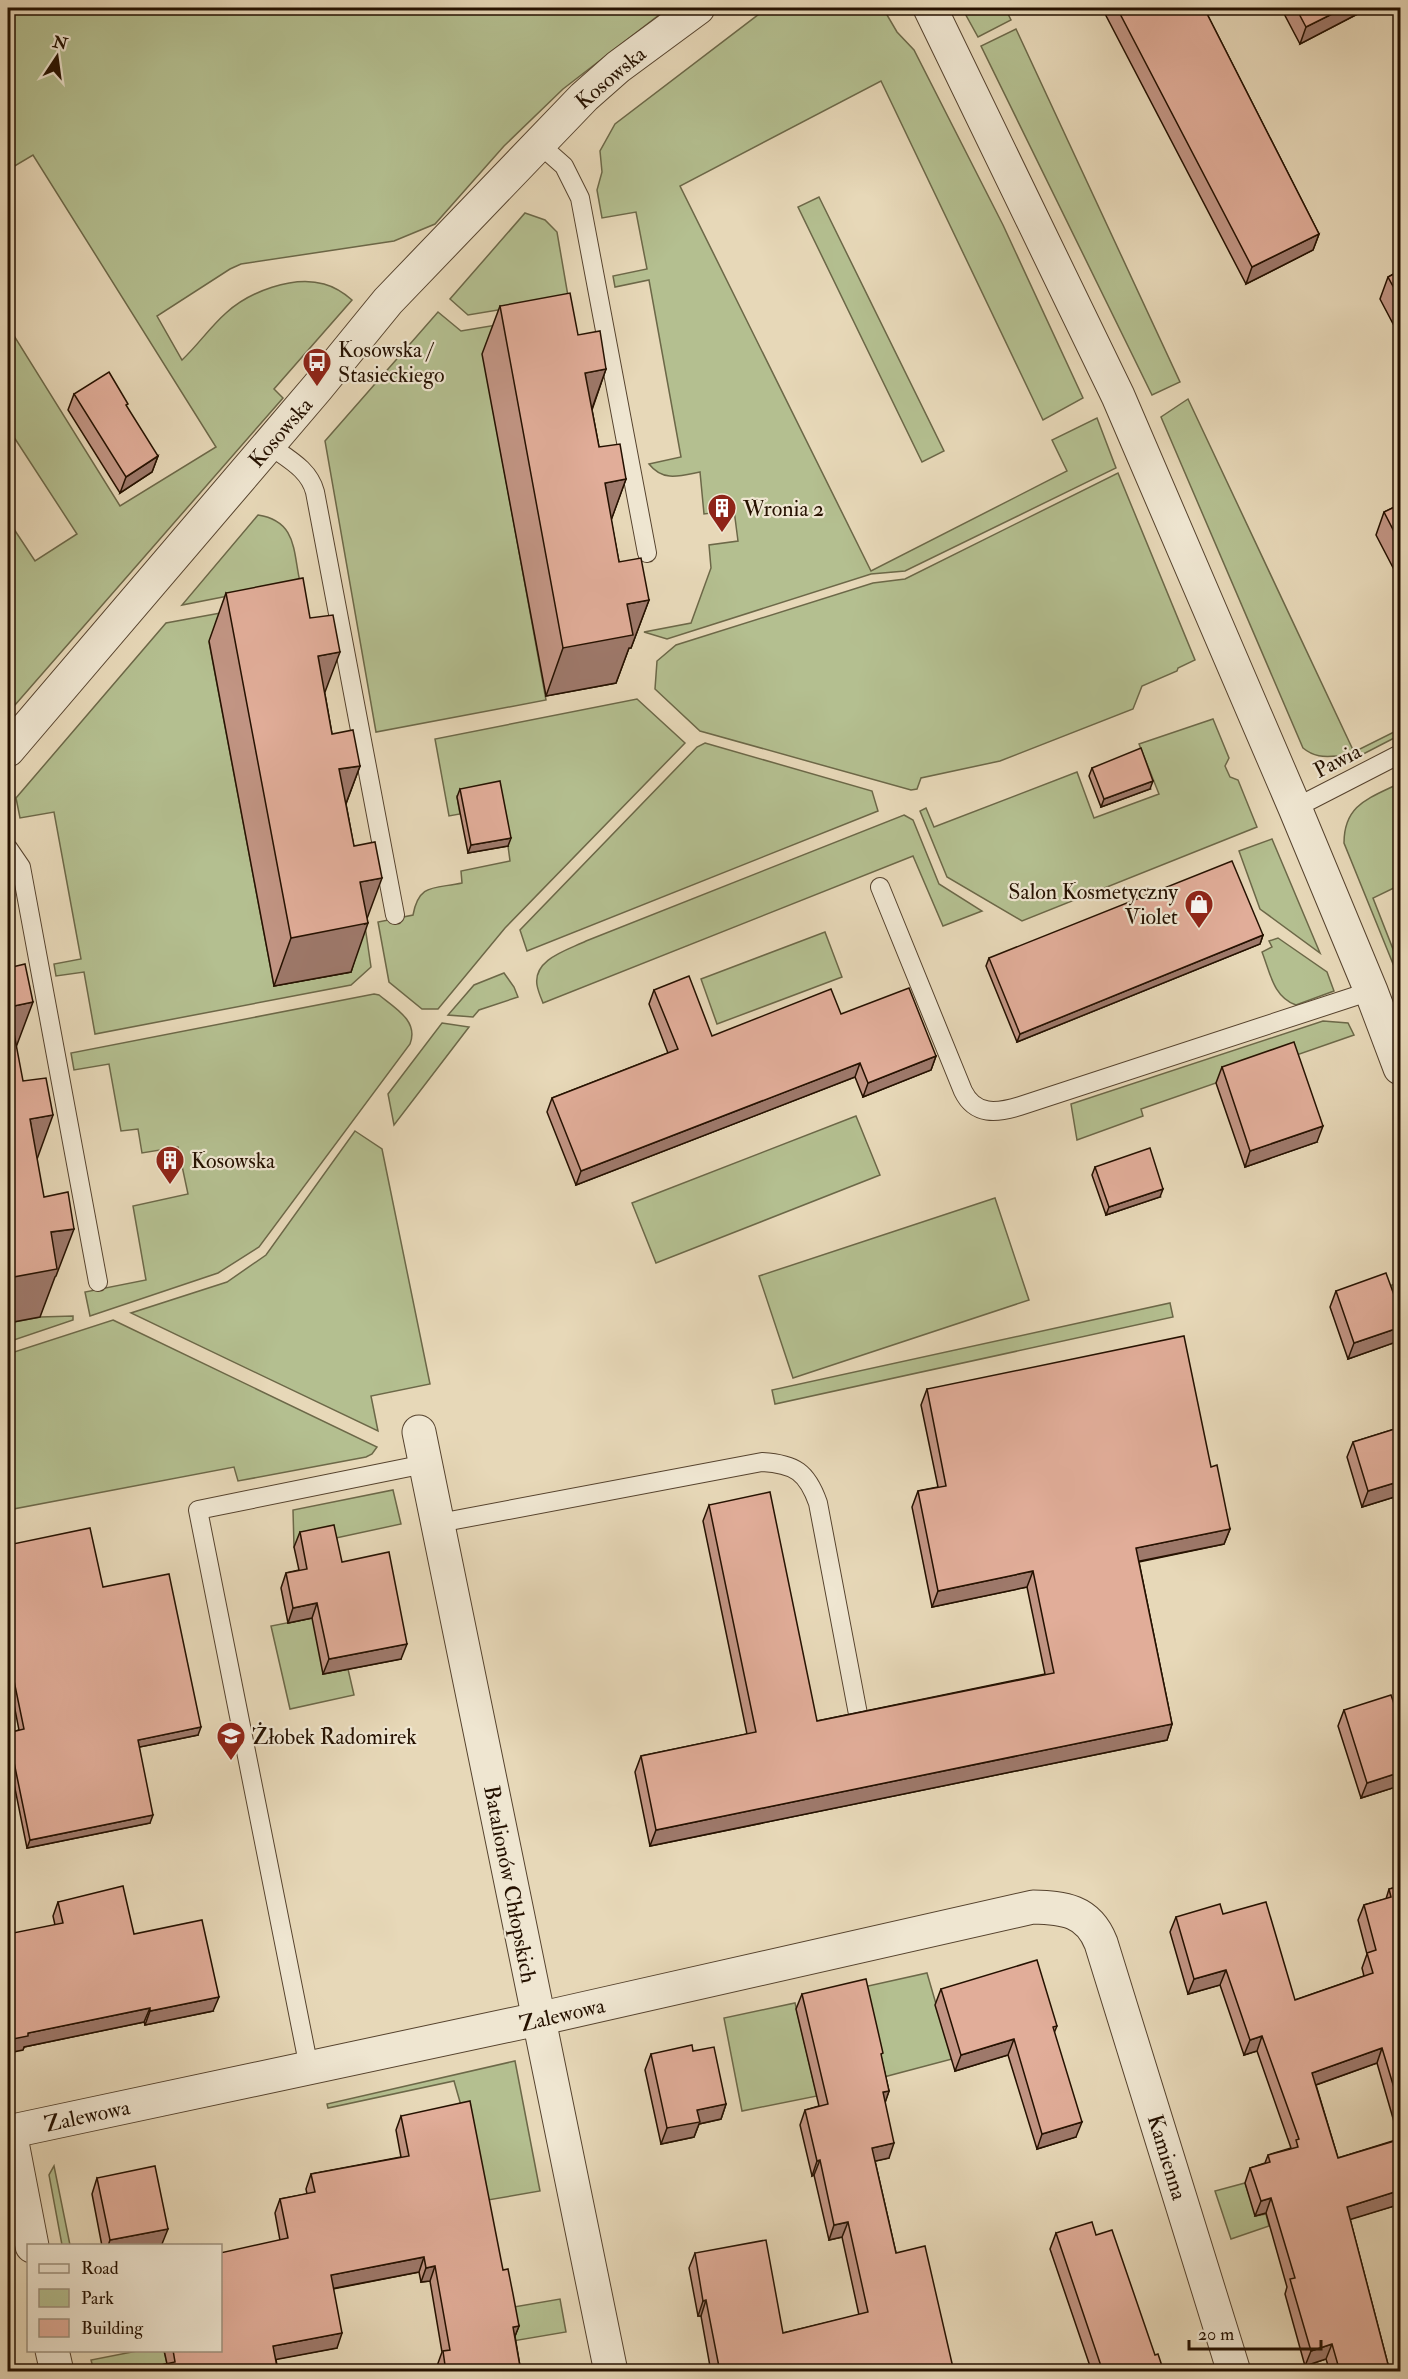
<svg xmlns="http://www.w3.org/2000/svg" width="1408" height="2379" viewBox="0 0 1408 2379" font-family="'IM FELL Double Pica',serif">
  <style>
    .green { fill: #b4bf90; stroke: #6c6848; stroke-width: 1.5 }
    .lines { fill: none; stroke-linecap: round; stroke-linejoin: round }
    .service-casing { stroke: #56432e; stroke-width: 20 }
    .minor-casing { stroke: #56432e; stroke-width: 35 }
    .service { stroke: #efe6d1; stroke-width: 18 }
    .minor { stroke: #efe6d1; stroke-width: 33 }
    .wall { fill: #c29584; stroke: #251100; stroke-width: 1.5; fill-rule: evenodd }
    .shaded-wall { fill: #9e796b; stroke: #251100; stroke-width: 1.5 }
    .building { fill: #e1ad99; stroke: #251100; stroke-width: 1.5 }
    .labels { text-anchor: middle; stroke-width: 4.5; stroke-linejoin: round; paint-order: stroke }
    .street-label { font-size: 22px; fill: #251100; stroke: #efe6d1 }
    .poi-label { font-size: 22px; fill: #251100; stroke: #efe6d1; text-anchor: start }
  </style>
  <rect width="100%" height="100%" fill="#e7d8b8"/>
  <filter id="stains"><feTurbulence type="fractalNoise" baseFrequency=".00333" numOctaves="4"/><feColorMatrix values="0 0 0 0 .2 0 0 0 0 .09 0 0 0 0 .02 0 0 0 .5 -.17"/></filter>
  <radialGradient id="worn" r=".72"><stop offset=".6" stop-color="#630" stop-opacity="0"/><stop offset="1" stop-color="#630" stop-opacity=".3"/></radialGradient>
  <!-- green -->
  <g class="green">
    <path d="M8,8H668L563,89L504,146L435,224L394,241L241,264L230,269L157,316L182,360C198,345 210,327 226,313C249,292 293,275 324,284C335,287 344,293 352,300L274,389L283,398L8,713V520L35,561L77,534L8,428V326L120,506L216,447L33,155L8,170Z"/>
    <path d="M767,8H883L897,32L914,50L1003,225L1083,398L1043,420L881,81L680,186L871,571L1067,471L1052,440L1097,418L1116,468L905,571L871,574L667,639L644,632L691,623L711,568L709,545L738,541L734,510L704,514L700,472C680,476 663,482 649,464L681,457L649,280L615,287L613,276L647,269L636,212L602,218L597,190L602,172L600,151L615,124Z"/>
    <path d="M962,8H1005L1011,20L978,37Z"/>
    <path d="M1016,29L1180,382L1152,395L981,46Z"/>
    <path d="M819,197L944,451L922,462L798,207Z"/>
    <path d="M525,213L545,220L557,232L568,296L565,299L468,315L450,299Z"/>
    <path d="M438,312L461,331L568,313L483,354L546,700L376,732L325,441Z"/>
    <path d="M1188,399L1354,752L1400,729V735L1344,764L1337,756C1323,757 1314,757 1303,748L1161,417Z"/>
    <path d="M1118,473L1195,660L1178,668L1177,671L1142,686L1133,709L1000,761L921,778L917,789L911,790L700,731L655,689L657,661L676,645L873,583L905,579Z"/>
    <path d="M258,515C297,521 293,551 300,582L182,605Z"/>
    <path d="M303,598L209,642L274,986L350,972L365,926L371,967L351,985L95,1034L84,972L56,976L54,964L81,959L54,812L20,818L16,798L166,623Z"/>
    <path d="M637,699L685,743L505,928L438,1009H422L389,982L378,922L413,915C419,883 434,889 462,883L461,871L510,861L508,846L457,797L460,814L449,816L435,739Z"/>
    <path d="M1213,719L1229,758L1225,766L1230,777L1238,780L1257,827L1022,921L947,877L920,811L926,808L934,827L1077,772L1094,818L1159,794L1139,744Z"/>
    <path d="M705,743L872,791L878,811L527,951L520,930L697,747Z"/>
    <path d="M1400,783V885L1373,898L1400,967V981L1344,843C1344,804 1370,798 1400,783Z"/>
    <path d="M904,815L913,820L939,884L982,911L943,926L913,856L543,1003C541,998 538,991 537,985C533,959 568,950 586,941Z"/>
    <path d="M1272,839L1320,953L1260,909L1239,851Z"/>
    <path d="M825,932L842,977L717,1024L701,979Z"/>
    <path d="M1278,938L1327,972L1334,991L1296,1005C1273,997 1270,972 1262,952L1272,947L1269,941Z"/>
    <path d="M504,973L514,987L518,997L479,1010L473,1017L448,1015L474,985Z"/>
    <path d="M374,994L379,995C395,1008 419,1021 410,1044L259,1247L218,1273L90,1316L85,1292L146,1280L133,1206L188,1194L178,1147L142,1153L138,1129L121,1131L109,1064L74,1070L71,1053Z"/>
    <path d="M1323,1021L1348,1023L1354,1035L1141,1109L1143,1116L1077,1140L1071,1104Z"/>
    <path d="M442,1023L469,1027L394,1125L388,1094Z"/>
    <path d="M856,1116L880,1175L656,1263L632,1203Z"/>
    <path d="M355,1131L382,1149L430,1384L371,1396L378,1431L131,1313L227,1282L266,1255Z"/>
    <path d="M995,1198L1029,1300L793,1378L759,1276Z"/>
    <path d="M1400,1282V1308L1389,1312L1381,1289Z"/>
    <path d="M1170,1303L1173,1317L775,1404L772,1390Z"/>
    <path d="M73,1316V1320L8,1342V1323L40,1317Z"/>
    <path d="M113,1320L377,1447L372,1454L366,1457L238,1481L234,1467L8,1510V1354Z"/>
    <path d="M393,1490L401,1524L294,1547L293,1510Z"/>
    <path d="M312,1618L348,1669L354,1695L290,1709L271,1626Z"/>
    <path d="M927,1973L952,2059L880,2078L859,1988Z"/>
    <path d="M795,2003L817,2096L742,2111L724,2018Z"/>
    <path d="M515,2061L540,2191L482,2201L464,2116L454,2081L328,2108L327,2104Z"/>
    <path d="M54,2166L70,2245H62L49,2175Z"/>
    <path d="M1245,2183L1256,2216L1266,2214L1269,2226L1231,2239L1215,2191Z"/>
    <path d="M560,2299L566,2332L513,2341L508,2308Z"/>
    <path d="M137,2351H164L169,2371H94L91,2360Z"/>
  </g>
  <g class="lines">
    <!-- service casing -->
    <g class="service-casing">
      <g id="service">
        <path d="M538,143L564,166L580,198L647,553"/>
        <path d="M269,445C288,459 309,469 315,492L395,915"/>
        <path d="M1295,808L1400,754"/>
        <path d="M8,848L21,867L98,1282"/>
        <path d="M880,887L963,1091C975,1116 997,1113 1020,1106L1371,991"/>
        <path d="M439,1523L762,1462C795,1464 807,1472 818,1503L858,1714"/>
        <path d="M309,2068L198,1510L425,1464"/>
      </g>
    </g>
    <!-- minor casing -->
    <g class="minor-casing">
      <g id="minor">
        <path d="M930,8L1118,396L1295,808L1371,991L1400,1068"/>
        <path d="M8,750L317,388L388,301L584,97L618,67L698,8"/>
        <path d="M419,1432L611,2372"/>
        <path d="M8,2132L538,2019L1033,1907C1064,1908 1088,1910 1101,1943L1234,2372"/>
        <path d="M10,2132L32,2246"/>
        <path d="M52,2350L57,2372"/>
      </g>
    </g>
    <!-- service -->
    <use href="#service" class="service"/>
    <!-- minor -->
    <use href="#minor" class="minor"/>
  </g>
  <!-- wall -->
  <g class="wall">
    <path d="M1102,8H1204L1319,234L1313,250L1246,284Z"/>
    <path d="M1281,8H1369L1300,44Z"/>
    <path d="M1401,270V339L1380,299L1388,277Z"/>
    <path d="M500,306L578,335L606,369L592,410L599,447L626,479L611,520L619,562L649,600L631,648H629L616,683L546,696L482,354Z"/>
    <path d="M74,394L158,456L152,472L120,493L68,410Z"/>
    <path d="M1401,504V583L1376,535L1384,512Z"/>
    <path d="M226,593L325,694L332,734L360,766L346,804L367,918L351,972L274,986L209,641Z"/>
    <path d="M1092,768L1150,789L1101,807L1089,776Z"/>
    <path d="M460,789L508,846L468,853L457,797Z"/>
    <path d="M1263,935L1260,944L1017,1042L986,966L989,958Z"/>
    <path d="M654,990L712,1036L841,1014L936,1056L931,1070L863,1097L855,1077L576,1185L547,1112L552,1098L668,1053L649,1004Z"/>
    <path d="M1222,1067L1317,1142L1245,1167L1216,1083Z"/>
    <path d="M1095,1167L1160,1197L1106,1215L1092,1175Z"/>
    <path d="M1336,1291L1401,1314V1336L1399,1341L1348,1359L1330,1307Z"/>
    <path d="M927,1389L1211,1467L1230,1529L1224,1544L1139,1562L1172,1724L1167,1740L650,1846L635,1772L641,1756L747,1734L703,1521L709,1505L817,1721L1045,1674L1027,1587L932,1607L912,1507L918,1491L938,1487L921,1405Z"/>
    <path d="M1401,1427V1495L1362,1507L1347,1457L1353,1442Z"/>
    <path d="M300,1532L342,1562L401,1659L323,1674L312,1618L288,1623L281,1588L286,1573L299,1570L294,1547Z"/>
    <path d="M8,1545L103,1587L198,1735L139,1747L150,1823L27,1848L8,1754V1733L19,1730L8,1674Z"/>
    <path d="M1344,1710L1401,1724V1781L1399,1786L1361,1798L1338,1726Z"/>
    <path d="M1401,1886V2204L1350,2219L1390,2372H1330L1326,2359L1305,2366L1285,2294L1287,2287L1266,2213L1255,2216L1245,2183L1250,2168L1265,2163L1268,2155L1291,2148L1257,2051L1244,2055L1220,1985L1188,1994L1170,1932L1176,1917L1223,1914L1295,2000L1364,1976L1362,1968L1367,1954L1358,1920L1364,1905L1386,1899L1389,1889ZM1377,2063L1399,2139L1338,2158L1316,2085Z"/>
    <path d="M58,1902L134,1934L213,2011L145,2025L144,2022L24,2047L23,2050L55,1925L53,1916Z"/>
    <path d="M941,1989L1057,2026L1054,2033L1076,2137L1037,2149L1008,2055L955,2071L935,2005Z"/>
    <path d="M802,1994L881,2057L889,2091L885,2102L889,2158L875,2161L896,2253L954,2372H711L701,2316H698L689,2268L695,2253L783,2333L859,2315L842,2237L829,2240L814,2175L812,2176L800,2125L805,2110L819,2106L796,2009Z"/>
    <path d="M693,2051L726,2104L721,2119L699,2124L694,2137L661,2144L645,2070L651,2054Z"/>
    <path d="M401,2116L503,2270L519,2326L515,2336L521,2372H438L437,2366L442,2352L430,2281L421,2282L419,2272L333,2289L337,2348L276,2359L278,2372H154L156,2366L167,2364L164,2350H220L280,2240L275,2213L280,2199L307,2194L306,2189L311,2174L401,2157L396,2130Z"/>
    <path d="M97,2178L162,2244L157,2246H102L92,2194Z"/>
    <path d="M1056,2233L1155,2355L1164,2372H1092L1050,2249Z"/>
  </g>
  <!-- shaded-wall -->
  <g class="shaded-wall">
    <path d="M1344,8H1369L1300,44L1306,27Z"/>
    <path d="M1319,234L1313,250L1246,284L1252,267Z"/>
    <path d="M606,369L589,417L585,373Z"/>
    <path d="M158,456L152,472L120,493L126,477Z"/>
    <path d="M626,479L609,526L605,483Z"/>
    <path d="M649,600L631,648H629L616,683L546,696L563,648L627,604Z"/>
    <path d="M340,652L322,700L318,656Z"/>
    <path d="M360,766L342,814L339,769Z"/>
    <path d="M1153,781L1150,789L1101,807L1104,799Z"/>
    <path d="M511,838L508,846L468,853L471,845Z"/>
    <path d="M382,878L365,924L368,923L351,972L274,986L291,938L360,882Z"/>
    <path d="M1263,935L1260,944L1017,1042L1020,1034Z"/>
    <path d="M33,1002L15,1050L9,1007Z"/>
    <path d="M936,1056L931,1070L863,1097L868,1083Z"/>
    <path d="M860,1063L855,1077L576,1185L581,1171Z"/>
    <path d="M53,1115L36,1162L30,1119Z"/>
    <path d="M1323,1126L1317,1142L1245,1167L1250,1151Z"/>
    <path d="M1163,1189L1160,1197L1106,1215L1109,1207Z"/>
    <path d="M74,1229L56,1276L55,1277L40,1317L8,1323V1278L51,1232Z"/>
    <path d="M1401,1327V1336L1399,1341L1348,1359L1354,1343Z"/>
    <path d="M1401,1481V1495L1362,1507L1368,1491Z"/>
    <path d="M1230,1529L1224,1544L1130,1563L1136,1548Z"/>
    <path d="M1033,1571L1027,1587L932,1607L938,1591Z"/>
    <path d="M317,1603L312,1618L288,1623L293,1608Z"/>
    <path d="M407,1644L401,1659L323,1674L329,1659Z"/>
    <path d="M1172,1724L1167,1740L650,1846L656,1830Z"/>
    <path d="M201,1727L198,1735L135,1748L138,1740Z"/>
    <path d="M1401,1772V1781L1399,1786L1361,1798L1367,1783Z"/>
    <path d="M153,1815L150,1823L27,1848L30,1840Z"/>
    <path d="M1226,1970L1220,1985L1188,1994L1194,1979Z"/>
    <path d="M219,1997L213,2011L145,2025L150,2011Z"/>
    <path d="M150,2008L144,2022L24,2047L23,2050L8,2053V2040L28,2033Z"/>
    <path d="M1262,2036L1257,2051L1244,2055L1250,2040Z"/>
    <path d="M1014,2039L1008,2055L955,2071L961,2055Z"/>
    <path d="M1382,2048L1377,2063L1307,2088L1312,2073Z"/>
    <path d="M889,2091L884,2106L883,2092Z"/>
    <path d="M726,2104L721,2119L699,2124L694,2137L661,2144L667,2128L697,2110Z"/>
    <path d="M1082,2122L1076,2137L1037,2149L1042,2134Z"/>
    <path d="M894,2143L889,2158L867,2163L872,2148Z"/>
    <path d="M820,2160L814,2175L812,2176L817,2161Z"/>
    <path d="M1401,2190V2204L1342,2222L1347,2207Z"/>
    <path d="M1271,2198L1266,2213L1255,2216L1261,2201Z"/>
    <path d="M848,2222L842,2237L829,2240L834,2225Z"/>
    <path d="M168,2229L162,2244L157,2246H108L110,2240Z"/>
    <path d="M424,2257L419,2272L325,2290L331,2275Z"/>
    <path d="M435,2266L430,2281L421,2282L426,2268Z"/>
    <path d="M706,2300L701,2316H698L703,2301Z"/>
    <path d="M519,2326L513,2341V2327Z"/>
    <path d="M342,2333L337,2348L268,2361L273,2346Z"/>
    <path d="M1332,2344L1326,2359L1305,2366L1311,2351Z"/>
  </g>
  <!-- building -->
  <g class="building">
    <path d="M1117,8H1204L1319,234L1252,267Z"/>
    <path d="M1296,8H1344L1306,27Z"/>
    <path d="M1401,270V301L1388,277Z"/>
    <path d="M570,293L578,335L600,331L606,369L585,373L599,447L620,444L626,479L605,483L619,562L641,558L649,600L627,604L633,635L563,648L500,306Z"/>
    <path d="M109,372L128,404L126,405L158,456L126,477L74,394Z"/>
    <path d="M1401,504V545L1384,512Z"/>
    <path d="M303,578L310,618L333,615L340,652L318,656L332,734L353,730L360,766L339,769L354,846L375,842L382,878L360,882L368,923L291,938L226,593Z"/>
    <path d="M1141,748L1153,781L1104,799L1092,768Z"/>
    <path d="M500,781L511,838L471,845L460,789Z"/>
    <path d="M1232,861L1263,935L1020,1034L989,958Z"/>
    <path d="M25,964L33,1002L9,1007L23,1081L46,1078L53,1115L30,1119L44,1197L68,1192L74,1229L51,1232L57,1269L8,1278V968Z"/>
    <path d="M689,976L712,1036L831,989L841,1014L909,988L936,1056L868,1083L860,1063L581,1171L552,1098L678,1049L654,990Z"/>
    <path d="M1294,1042L1323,1126L1250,1151L1222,1067Z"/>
    <path d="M1150,1148L1163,1189L1109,1207L1095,1167Z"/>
    <path d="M1386,1273L1401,1314V1327L1354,1343L1336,1291Z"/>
    <path d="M1184,1336L1211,1467L1217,1465L1230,1529L1136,1548L1172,1724L656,1830L641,1756L756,1732L709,1505L770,1492L817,1721L1054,1673L1033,1571L938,1591L918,1491L946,1486L927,1389Z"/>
    <path d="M1401,1427V1481L1368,1491L1353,1442Z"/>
    <path d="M334,1525L342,1562L389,1552L407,1644L329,1659L317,1603L293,1608L286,1573L307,1569L300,1532Z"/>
    <path d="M90,1528L103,1587L169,1574L201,1727L138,1740L153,1815L30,1840L8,1733L24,1729L8,1652V1545Z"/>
    <path d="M1391,1695L1401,1724V1753H1399L1401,1758V1772L1367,1783L1344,1710Z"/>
    <path d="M123,1886L134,1934L202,1920L219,1997L150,2011V2008L28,2033V2036L8,2040V1934L63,1923L58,1902Z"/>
    <path d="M1401,1886V2111L1382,2048L1312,2073L1338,2158L1401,2139V2190L1347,2207L1390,2372H1340L1332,2344L1311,2351L1290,2279L1295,2278L1271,2198L1261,2201L1250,2168L1270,2162L1268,2155L1298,2147L1296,2140L1299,2139L1262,2036L1250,2040L1226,1970L1194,1979L1176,1917L1220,1904L1223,1914L1266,1902L1295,2000L1373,1973L1367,1953L1376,1950L1364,1905L1391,1897L1389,1889Z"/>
    <path d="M1037,1960L1057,2026L1053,2027L1082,2122L1042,2134L1014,2039L961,2055L941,1989Z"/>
    <path d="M866,1979L883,2053L881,2054L889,2091L883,2092L894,2143L872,2148L896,2253L925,2246L954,2372H720L706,2300L703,2301L695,2253L766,2240L783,2333L868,2312L848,2222L834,2225L820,2160L817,2161L805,2110L828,2104L802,1994Z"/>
    <path d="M692,2045L693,2051L714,2047L726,2104L697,2110L700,2122L667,2128L651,2054Z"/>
    <path d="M470,2101L503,2270L508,2269L513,2294L519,2326L513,2327L521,2372H446L443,2351L450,2350L435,2266L426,2268L424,2257L331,2275L342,2333L273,2346L278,2372H157L156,2366L175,2362L173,2350H220V2253L288,2238L280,2199L315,2192L311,2174L409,2156L401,2116Z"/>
    <path d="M155,2166L168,2229L110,2240L97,2178Z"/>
    <path d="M1092,2222L1096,2235L1112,2230L1155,2355L1158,2354L1164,2372H1103L1056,2233Z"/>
  </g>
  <!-- icons -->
  <defs>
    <g id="bus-pin" transform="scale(1.5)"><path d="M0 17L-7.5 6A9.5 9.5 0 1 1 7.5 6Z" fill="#8f2418" stroke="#efe6d1"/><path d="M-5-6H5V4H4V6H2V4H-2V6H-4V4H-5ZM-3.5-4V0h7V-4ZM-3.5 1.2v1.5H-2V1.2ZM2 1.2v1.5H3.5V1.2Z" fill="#fff"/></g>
    <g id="building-pin" transform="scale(1.5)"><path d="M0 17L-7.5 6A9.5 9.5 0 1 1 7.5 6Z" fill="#8f2418" stroke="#efe6d1"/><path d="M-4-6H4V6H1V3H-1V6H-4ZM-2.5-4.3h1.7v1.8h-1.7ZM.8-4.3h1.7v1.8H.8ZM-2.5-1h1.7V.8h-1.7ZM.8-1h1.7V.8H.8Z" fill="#fff"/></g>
    <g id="shop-pin" transform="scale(1.5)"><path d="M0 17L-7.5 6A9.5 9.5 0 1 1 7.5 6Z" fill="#8f2418" stroke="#efe6d1"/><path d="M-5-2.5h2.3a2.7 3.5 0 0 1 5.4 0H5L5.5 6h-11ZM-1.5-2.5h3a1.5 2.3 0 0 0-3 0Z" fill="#fff"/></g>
    <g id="school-pin" transform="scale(1.5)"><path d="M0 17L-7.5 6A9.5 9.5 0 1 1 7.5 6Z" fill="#8f2418" stroke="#efe6d1"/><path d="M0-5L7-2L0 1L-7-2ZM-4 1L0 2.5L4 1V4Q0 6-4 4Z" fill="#fff"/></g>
  </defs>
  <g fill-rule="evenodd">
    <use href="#bus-pin" x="317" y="362"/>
    <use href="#building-pin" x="722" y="508"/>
    <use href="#shop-pin" x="1199" y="904"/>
    <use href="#building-pin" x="170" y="1160"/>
    <use href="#school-pin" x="231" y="1736"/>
  </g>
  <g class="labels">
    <!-- street labels -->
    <g class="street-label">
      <text transform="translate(610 77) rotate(-40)" y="8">Kosowska</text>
      <text transform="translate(280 432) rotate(-49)" y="8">Kosowska</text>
      <text transform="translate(1337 760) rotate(-27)" y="8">Pawia</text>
      <text transform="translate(511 1884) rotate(79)" y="8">Batalionów Chłopskich</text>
      <text transform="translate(562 2014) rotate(-13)" y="8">Zalewowa</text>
      <text transform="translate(87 2115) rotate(-12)" y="8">Zalewowa</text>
      <text transform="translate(1168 2157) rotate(73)" y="8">Kamienna</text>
    </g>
    <!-- poi labels -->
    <g class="poi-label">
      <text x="338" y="357">Kosowska /<tspan x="338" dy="25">Stasieckiego</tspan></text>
      <text x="743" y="516">Wronia 2</text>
      <text x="1178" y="899" text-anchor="end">Salon Kosmetyczny<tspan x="1178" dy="25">Violet</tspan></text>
      <text x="191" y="1168">Kosowska</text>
      <text x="252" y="1744">Żłobek Radomirek</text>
    </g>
  </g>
  <!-- margin -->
  <rect width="1408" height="2379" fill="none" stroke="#e7d8b8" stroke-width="30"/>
  <rect x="9" y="9" width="1390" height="2361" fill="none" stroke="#251100" stroke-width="3"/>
  <rect x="15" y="15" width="1378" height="2349" fill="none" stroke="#251100" stroke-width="1.5"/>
  <!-- legend -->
  <rect x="27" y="2244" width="195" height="108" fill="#efe6d1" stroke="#9e917d" stroke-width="1.5"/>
  <rect x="39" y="2264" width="30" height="9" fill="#efe6d1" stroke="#9e917d" stroke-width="1.5"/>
  <text x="81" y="2274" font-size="18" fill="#251100">Road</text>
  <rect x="39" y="2289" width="30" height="18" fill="#b4bf90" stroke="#9e917d" stroke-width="1.5"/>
  <text x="81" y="2304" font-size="18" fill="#251100">Park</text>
  <rect x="39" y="2319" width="30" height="18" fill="#e1ad99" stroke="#9e917d" stroke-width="1.5"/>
  <text x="81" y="2334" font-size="18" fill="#251100">Building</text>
  <!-- north arrow -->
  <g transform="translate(57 57) rotate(13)" stroke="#efe6d1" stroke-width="4.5" paint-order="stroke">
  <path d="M0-4.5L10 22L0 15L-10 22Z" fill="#251100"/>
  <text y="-9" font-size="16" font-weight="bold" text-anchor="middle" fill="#251100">N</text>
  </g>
  <!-- scale -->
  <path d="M1189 2340v9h132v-9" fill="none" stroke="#251100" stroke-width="3"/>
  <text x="1198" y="2340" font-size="18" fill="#251100" stroke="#efe6d1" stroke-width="4.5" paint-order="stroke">20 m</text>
  <rect width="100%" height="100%" filter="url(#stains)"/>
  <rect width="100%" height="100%" fill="url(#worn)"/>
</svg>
